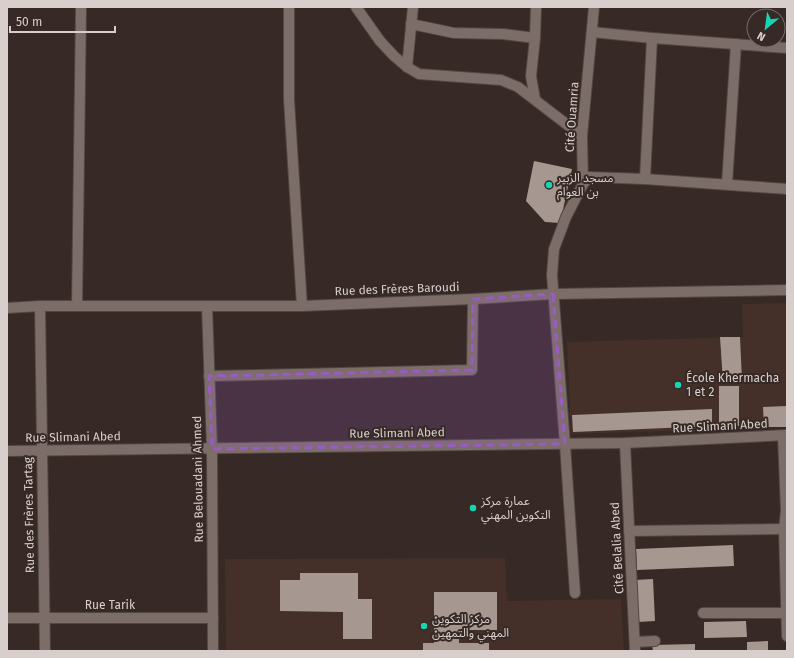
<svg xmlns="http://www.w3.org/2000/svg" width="794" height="658" viewBox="0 0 794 658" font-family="'Fira Sans','Noto Sans Arabic',sans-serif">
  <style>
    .built { fill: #443029 }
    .building { fill: #a79791 }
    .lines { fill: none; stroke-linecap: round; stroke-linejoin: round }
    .minor-casing { stroke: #524743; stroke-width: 12 }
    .minor { stroke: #7d6d68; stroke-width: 10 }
    .marked { fill: #975dc3; fill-opacity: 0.2; stroke: #975dc3; stroke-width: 3; stroke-dasharray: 8 5; stroke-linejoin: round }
    .poi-dot { fill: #15d5b3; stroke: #372925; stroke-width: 1.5 }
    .labels { text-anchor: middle; stroke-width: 4; stroke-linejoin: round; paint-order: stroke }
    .street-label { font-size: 12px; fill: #d8cfcc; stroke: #372925 }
    .poi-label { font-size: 12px; fill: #d8cfcc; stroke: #372925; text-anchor: start }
  </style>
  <rect width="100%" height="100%" fill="#372925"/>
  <!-- built -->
  <g class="built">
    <path d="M787,303V427L571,434L567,342L743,337L742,304Z"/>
    <path d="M505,558L507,601L621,599L624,651H226L225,559Z"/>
  </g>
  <!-- building -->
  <g class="building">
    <path d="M534,161L572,169L560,223L545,222L526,201Z"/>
    <path d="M720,337H740L742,381L723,382Z"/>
    <rect x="719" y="386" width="20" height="40"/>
    <path d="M787,406V427H764L763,407Z"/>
    <path d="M712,409V426L573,432L572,415Z"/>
    <path d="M733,545L734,566L637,570L636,549Z"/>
    <path d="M300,573H358V599H372V639H343V612L280,611V580H300Z"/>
    <path d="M653,579L655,621L638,622L635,580Z"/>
    <path d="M434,592H497V630H459V643H489V651H423V643H434Z"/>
    <path d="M746,621L747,637L704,638V622Z"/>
    <path d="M768,641V651H747V642Z"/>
    <path d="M695,644V651H653L652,645Z"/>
  </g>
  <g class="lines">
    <!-- minor casing -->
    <g class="minor-casing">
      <g id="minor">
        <path d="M289,7V100L302,306"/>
        <path d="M356,7L380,41L394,56L407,67L419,74L501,80L518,87L582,136"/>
        <path d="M411,24L454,33L503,34L535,38"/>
        <path d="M592,32L652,38"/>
        <path d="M407,67L413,7"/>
        <path d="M535,99L531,76L535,38L536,7"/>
        <path d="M645,179L652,38L787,48"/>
        <path d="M583,184L589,177L645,179L787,189"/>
        <path d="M727,184L736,44"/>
        <path d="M40,306L45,651"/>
        <path d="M77,306L81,7"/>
        <path d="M207,306L212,449L213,651"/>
        <path d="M7,308L40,306H302L473,299L553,294L787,290"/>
        <path d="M209,376L472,370L473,299"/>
        <path d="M783,436L786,511L784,529L787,636"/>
        <path d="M625,443L635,651"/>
        <path d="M7,451L625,443L787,435"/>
        <path d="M629,531L784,529"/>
        <path d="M575,593L565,444L552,275L554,249L566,217L583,184L582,136L594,7"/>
        <path d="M703,613H786"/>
        <path d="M7,618H213"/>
        <path d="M635,642L655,641"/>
      </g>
    </g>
    <!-- minor -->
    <use href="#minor" class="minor"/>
  </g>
  <!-- marked area -->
  <path class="marked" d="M553,294L565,444L212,449L209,376L472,370L473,299Z"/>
  <!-- markers -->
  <g class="poi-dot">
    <circle cx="549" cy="185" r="4"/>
    <circle cx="678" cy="385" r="4"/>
    <circle cx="473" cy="508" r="4"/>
    <circle cx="424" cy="626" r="4"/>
  </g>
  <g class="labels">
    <!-- street labels -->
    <g class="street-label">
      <text transform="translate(572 117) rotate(-86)" y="4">Cité Ouamria</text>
      <text transform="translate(397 289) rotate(-2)" y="4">Rue des Frères Baroudi</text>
      <text transform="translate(720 426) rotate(-3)" y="4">Rue Slimani Abed</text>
      <text transform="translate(397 433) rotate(-1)" y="4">Rue Slimani Abed</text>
      <text transform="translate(73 437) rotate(-1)" y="4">Rue Slimani Abed</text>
      <text transform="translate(198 479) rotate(-91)" y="4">Rue Belouadani Ahmed</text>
      <text transform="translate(29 515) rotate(-91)" y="4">Rue des Frères Tartag</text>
      <text transform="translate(617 548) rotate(-93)" y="4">Cité Belalia Abed</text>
      <text x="110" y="609">Rue Tarik</text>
    </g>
    <!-- poi labels -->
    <g class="poi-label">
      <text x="557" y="182">مسجد الزبير<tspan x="557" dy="14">بن العوام</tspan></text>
      <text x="686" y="382">École Khermacha<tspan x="686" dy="14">1 et 2</tspan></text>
      <text x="481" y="505">عمارة مركز<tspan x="481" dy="14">التكوين المهني</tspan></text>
      <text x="432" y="623">مركز التكوين<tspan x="432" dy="14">المهني والتمهين</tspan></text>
    </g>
  </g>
  <!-- border -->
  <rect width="794" height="658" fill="none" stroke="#d8cfcc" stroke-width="16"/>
  <!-- north arrow -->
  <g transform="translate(766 28) rotate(209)"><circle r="19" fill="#372925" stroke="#776b68"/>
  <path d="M0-3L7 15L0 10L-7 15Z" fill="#15d5b3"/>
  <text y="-6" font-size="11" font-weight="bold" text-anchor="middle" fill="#d8cfcc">N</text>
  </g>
  <!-- scale -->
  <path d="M10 26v6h105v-6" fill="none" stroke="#d8cfcc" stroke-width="2"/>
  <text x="16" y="26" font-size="12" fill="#d8cfcc" stroke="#372925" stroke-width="3" paint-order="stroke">50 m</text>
</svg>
